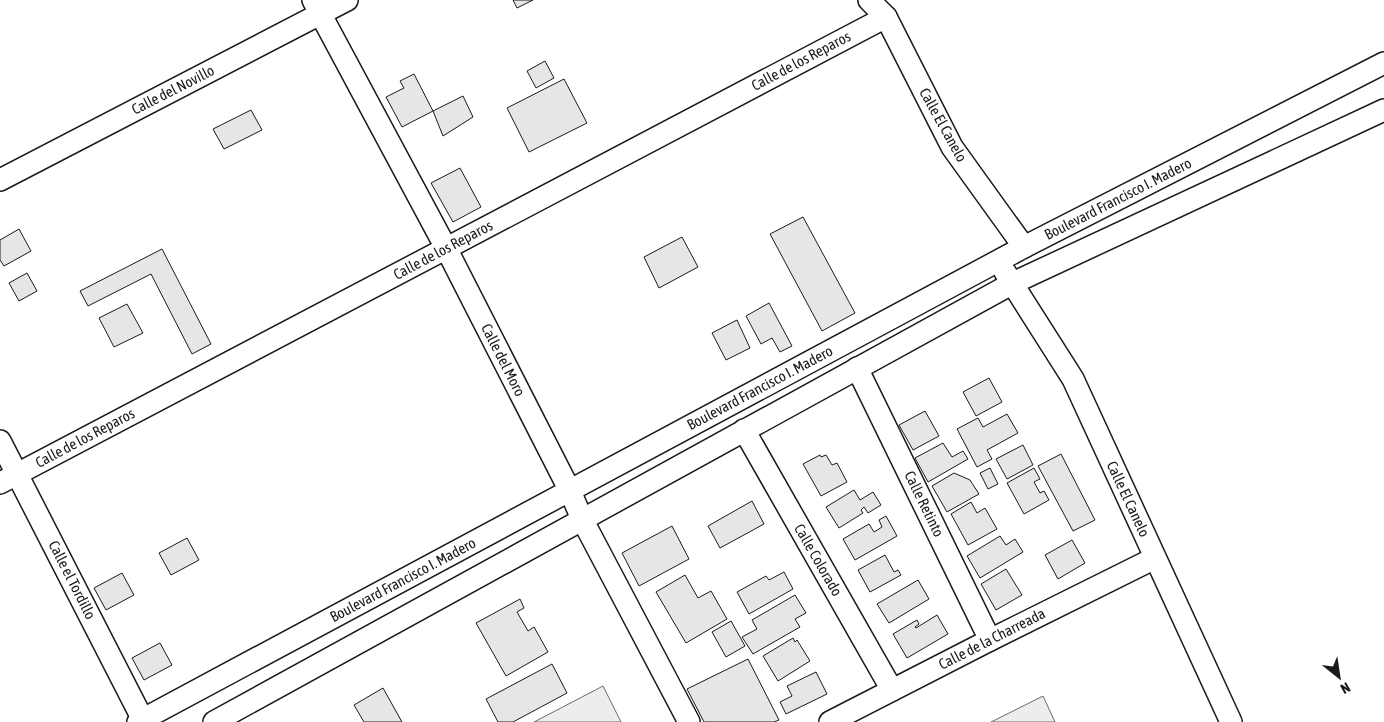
<svg xmlns="http://www.w3.org/2000/svg" width="1384" height="722" viewBox="0 0 1384 722" font-family="'Asap Condensed',sans-serif">
  <style>
    .built { fill: #ededed; stroke: #6a6a6a }
    .building { fill: #e6e6e6; stroke: #1a1a1a }
    .lines { fill: none; stroke-linecap: round; stroke-linejoin: round }
    .minor-casing { stroke: #1a1a1a; stroke-width: 24 }
    .minor { stroke: #fff; stroke-width: 21 }
    .labels { text-anchor: middle; stroke-width: 4; stroke-linejoin: round; paint-order: stroke }
    .street-label { font-size: 15px; fill: #1a1a1a; stroke: #fff }
  </style>
  <rect width="100%" height="100%" fill="#fff"/>
  <!-- built -->
  <g class="built">
    <path d="M603,686L621,722H534Z"/>
    <path d="M1043,696L1055,722H991Z"/>
  </g>
  <!-- building -->
  <g class="building">
    <path d="M513,0H533L517,8Z"/>
    <path d="M545,61L554,78L536,88L527,71Z"/>
    <path d="M414,74L433,111L402,127L386,97L404,88L400,81Z"/>
    <path d="M564,79L587,123L529,152L507,108Z"/>
    <path d="M463,96L473,117L443,136L433,111Z"/>
    <path d="M251,110L262,130L224,149L213,129Z"/>
    <path d="M460,168L481,207L453,222L431,183Z"/>
    <path d="M803,217L855,313L822,331L770,234Z"/>
    <path d="M19,229L31,251L4,266L0,260V240Z"/>
    <path d="M682,237L698,267L659,288L644,257Z"/>
    <path d="M162,249L211,344L192,354L151,274L88,306L80,291Z"/>
    <path d="M27,273L37,291L19,301L9,283Z"/>
    <path d="M769,303L792,346L780,352L772,338L761,344L746,316Z"/>
    <path d="M127,304L143,333L114,347L99,318Z"/>
    <path d="M737,320L750,348L726,360L712,333Z"/>
    <path d="M989,378L1002,402L976,416L963,392Z"/>
    <path d="M925,411L939,436L913,450L899,425Z"/>
    <path d="M1007,414L1018,433L987,450L992,459L977,467L957,429L978,418L983,427Z"/>
    <path d="M943,443L952,457L963,451L968,459L928,482L915,458Z"/>
    <path d="M1023,445L1033,465L1007,479L996,459Z"/>
    <path d="M1061,454L1095,520L1073,531L1038,466Z"/>
    <path d="M820,455L821,457L826,455L832,465L837,463L847,482L821,496L803,464Z"/>
    <path d="M990,468L998,484L988,489L980,473Z"/>
    <path d="M1034,468L1040,479L1034,482L1040,493L1044,491L1049,500L1024,514L1007,483Z"/>
    <path d="M954,473L970,480L979,494L947,512L932,486Z"/>
    <path d="M854,490L860,500L873,492L881,505L868,513L864,507L861,510L863,513L839,528L826,507Z"/>
    <path d="M752,501L764,524L720,548L708,526Z"/>
    <path d="M971,502L977,513L985,508L997,529L968,545L951,514Z"/>
    <path d="M886,516L897,536L855,560L843,539L869,524L874,532L882,527L879,520Z"/>
    <path d="M672,526L689,559L639,586L622,553Z"/>
    <path d="M1000,536L1006,545L1015,539L1023,552L980,578L967,556Z"/>
    <path d="M187,538L199,560L171,575L159,553Z"/>
    <path d="M1072,540L1085,563L1058,579L1045,555Z"/>
    <path d="M885,555L894,572L898,570L901,575L870,592L858,570Z"/>
    <path d="M1006,569L1022,595L996,610L981,584Z"/>
    <path d="M784,572L793,589L749,614L737,592L766,576L769,580Z"/>
    <path d="M122,573L134,595L106,610L94,588Z"/>
    <path d="M685,575L698,598L711,591L727,619L686,643L656,592Z"/>
    <path d="M918,580L929,599L889,623L877,604Z"/>
    <path d="M795,595L806,613L795,619L800,627L753,654L742,637L757,629L752,620Z"/>
    <path d="M520,599L524,608L517,612L528,631L534,627L548,652L506,676L476,623Z"/>
    <path d="M937,615L948,634L907,658L893,634L917,620L919,624L915,627L916,628Z"/>
    <path d="M731,621L745,646L726,657L712,632Z"/>
    <path d="M793,638L795,642L797,640L810,661L778,681L763,656Z"/>
    <path d="M160,643L172,665L144,680L132,658Z"/>
    <path d="M748,659L779,720L774,722H704L687,689Z"/>
    <path d="M552,664L567,693L513,722H498L486,699Z"/>
    <path d="M816,672L827,694L786,714L780,702L792,696L787,686Z"/>
    <path d="M383,688L402,722H364L354,705Z"/>
  </g>
  <g class="lines">
    <!-- minor casing -->
    <g class="minor-casing">
      <g id="minor">
        <path d="M313,0L446,248L570,491L582,519L689,722"/>
        <path d="M869,0L886,17L952,147L1024,247"/>
        <path d="M0,180L347,0"/>
        <path d="M1005,272L1073,379L1231,722"/>
        <path d="M857,368L990,640"/>
        <path d="M744,430L892,690"/>
        <path d="M0,441L144,722"/>
        <path d="M0,483L886,17"/>
        <path d="M138,722L1024,247L1384,63"/>
        <path d="M214,722L1013,283L1384,110"/>
        <path d="M830,722L990,640L1155,558"/>
      </g>
    </g>
    <!-- minor -->
    <use href="#minor" class="minor"/>
  </g>
  <g class="labels">
    <!-- street labels -->
    <g class="street-label">
      <text transform="translate(801 61) rotate(-28)" y="5">Calle de los Reparos</text>
      <text transform="translate(173 90) rotate(-27)" y="5">Calle del Novillo</text>
      <text transform="translate(943 125) rotate(61)" y="5">Calle El Canelo</text>
      <text transform="translate(1118 199) rotate(-27)" y="5">Boulevard Francisco I. Madero</text>
      <text transform="translate(443 250) rotate(-28)" y="5">Calle de los Reparos</text>
      <text transform="translate(503 360) rotate(63)" y="5">Calle del Moro</text>
      <text transform="translate(760 388) rotate(-28)" y="5">Boulevard Francisco I. Madero</text>
      <text transform="translate(85 438) rotate(-28)" y="5">Calle de los Reparos</text>
      <text transform="translate(1128 499) rotate(65)" y="5">Calle El Canelo</text>
      <text transform="translate(924 504) rotate(64)" y="5">Calle Retinto</text>
      <text transform="translate(818 560) rotate(60)" y="5">Calle Colorado</text>
      <text transform="translate(72 580) rotate(63)" y="5">Calle el Tordillo</text>
      <text transform="translate(403 580) rotate(-28)" y="5">Boulevard Francisco I. Madero</text>
      <text transform="translate(992 639) rotate(-27)" y="5">Calle de la Charreada</text>
    </g>
  </g>
  <!-- north arrow -->
  <g transform="translate(1339 677) rotate(150)" stroke="#ffffff" stroke-width="4" paint-order="stroke">
  <path d="M0-4L9 19L0 12L-9 19Z" fill="#1a1a1a"/>
  <text y="-8" font-size="14" font-weight="bold" text-anchor="middle" fill="#1a1a1a">N</text>
  </g>
</svg>
